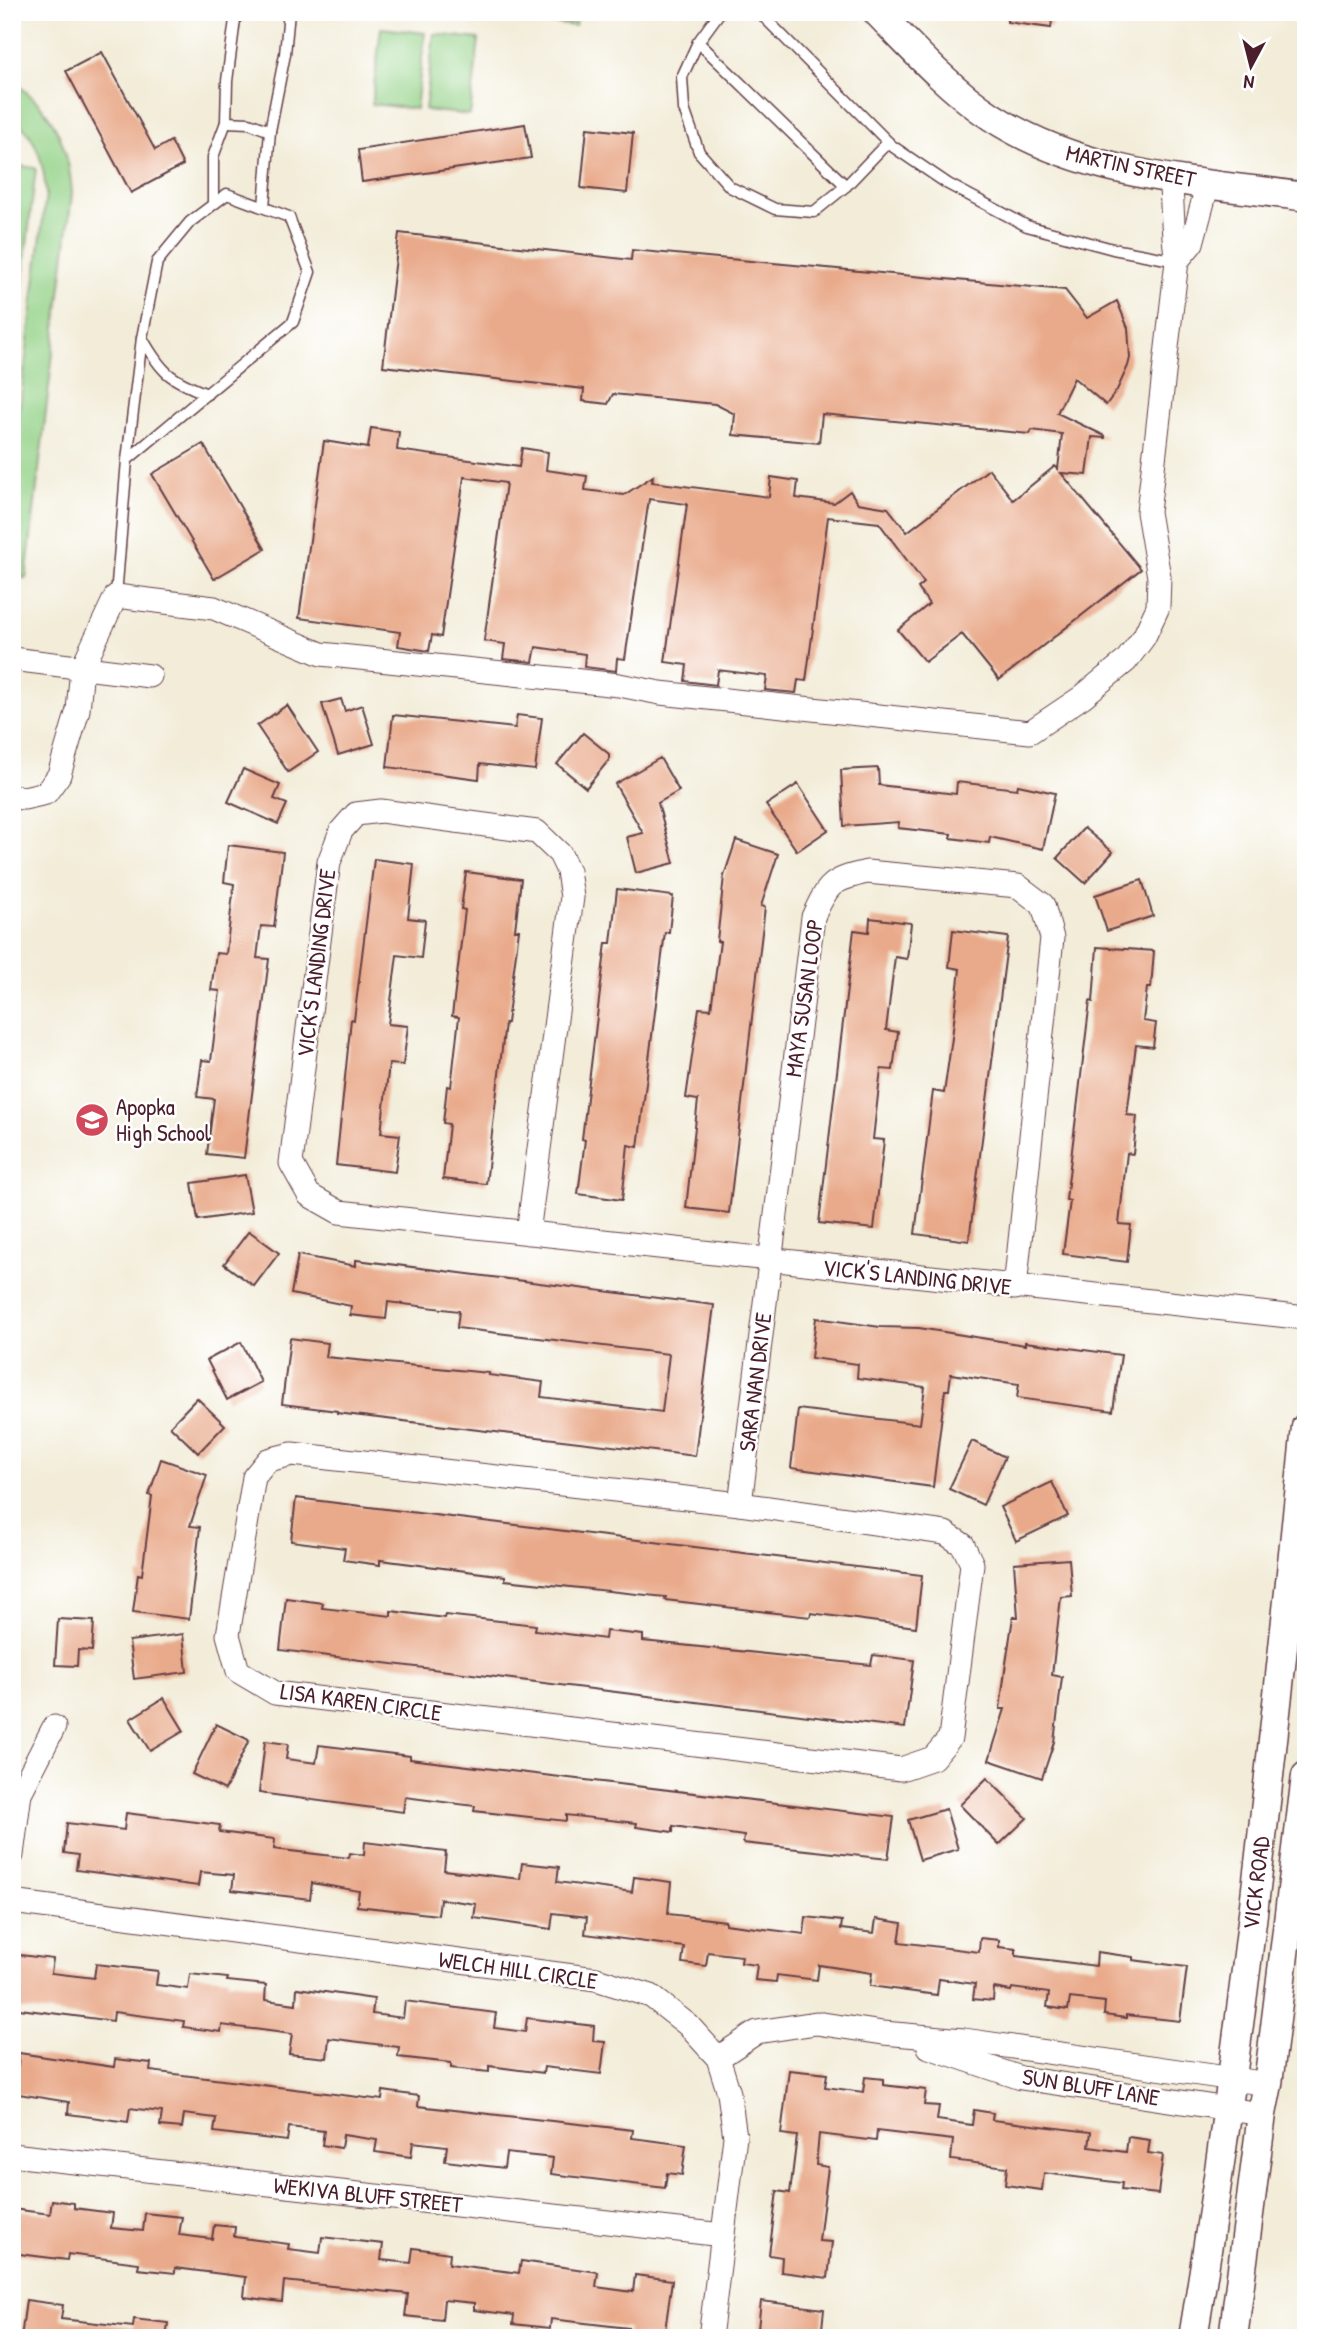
<svg xmlns="http://www.w3.org/2000/svg" width="1318" height="2350" viewBox="0 0 1318 2350" font-family="'Patrick Hand',sans-serif">
  <style>
    .green { fill: #93d186; stroke: #6e7858; stroke-width: 2 }
    .building { fill: #e9aa8b }
    .lines { fill: none; stroke-linecap: round; stroke-linejoin: round }
    .service-casing { stroke: #633e45; stroke-width: 13 }
    .minor-casing { stroke: #633e45; stroke-width: 25 }
    .tertiary-casing { stroke: #633e45; stroke-width: 31 }
    .service { stroke: #fff; stroke-width: 10 }
    .minor { stroke: #fff; stroke-width: 23 }
    .tertiary { stroke: #fff; stroke-width: 28 }
    .labels { text-anchor: middle; stroke-width: 5; stroke-linejoin: round; paint-order: stroke }
    .street-label { font-size: 23px; fill: #4a1f2b; stroke: #fff }
    .poi-label { font-size: 23px; fill: #4a1f2b; stroke: #fff; text-anchor: start }
  </style>
  <rect width="100%" height="100%" fill="#fff"/>
  <filter id="ink" filterUnits="userSpaceOnUse"><feTurbulence type="fractalNoise" baseFrequency=".0143" numOctaves="2"/><feDisplacementMap in="SourceGraphic" scale="14" xChannelSelector="R" yChannelSelector="G"/><feConvolveMatrix kernelMatrix="1 2 1 2 8 2 1 2 1" color-interpolation-filters="sRGB"/></filter>
  <filter id="wash" filterUnits="userSpaceOnUse"><feTurbulence type="fractalNoise" baseFrequency=".00686" numOctaves="4" result="noise"/><feDisplacementMap in="SourceGraphic" scale="28" xChannelSelector="R" yChannelSelector="G"/><feGaussianBlur stdDeviation="1.57" result="paint"/><feColorMatrix in="noise" values="0 0 0 0 0 0 0 0 0 0 0 0 0 0 0 0 0 1.4 0 .05"/><feComposite in="paint" operator="in"/></filter>
  <g filter="url(#wash)">
    <rect width="100%" height="100%" fill="#f2ecd8"/>
    <!-- green -->
    <g class="green">
      <path d="M544,12H577L575,26L543,22Z"/>
      <path d="M381,28L425,33L416,109L372,104Z"/>
      <path d="M434,34L479,39L470,115L425,110Z"/>
      <path d="M12,81C54,109 69,146 72,194L26,578L12,577V471L46,194C44,165 38,136 12,117Z"/>
      <path d="M12,165L36,168L12,371Z"/>
    </g>
    <g id="blocks">
      <!-- building -->
      <g class="building">
        <path d="M1007,12H1053L1051,28L1007,22Z"/>
        <path d="M102,52L155,150L171,141L183,165L131,193L66,71Z"/>
        <path d="M525,124L531,158L362,182L358,150Z"/>
        <path d="M587,128L633,133L627,193L581,188Z"/>
        <path d="M399,233L631,260L632,250L1065,290L1087,318L1117,301L1128,328L1130,358L1128,366L1117,390L1106,405L1074,378L1057,413L1105,436V438L1092,437L1087,475L1061,473L1141,569L999,680L962,634L925,662L898,630L929,604L918,588L924,583L879,523L828,517L806,681L798,680L796,693L765,690L767,676L718,670L716,685L692,682L685,681L687,665L665,662L687,504L649,499L625,659L617,658L616,671L584,667L585,654L536,647L533,662L503,659L505,644L484,641L506,483L464,477L441,637L432,635L429,651L398,646L400,632L299,618L324,441L368,448L371,428L399,432L397,450L519,467L522,448L548,452L546,470L587,476L585,490L624,495L653,476L652,482L769,497L771,477L798,481L796,498L834,503L850,491L858,503L888,508L907,532L989,469L1013,500L1055,466L1058,469L1062,434L1032,430L1030,434L822,414L819,443L733,435L735,414L715,404L613,394L608,404L583,401L584,389L383,366Z"/>
        <path d="M203,444L265,549L214,579L152,474Z"/>
        <path d="M341,699L345,711L362,705L374,744L338,755L322,704Z"/>
        <path d="M287,705L318,752L288,772L257,726Z"/>
        <path d="M393,715L515,728L517,715L542,718L535,770L480,764L479,779L387,767Z"/>
        <path d="M583,733L609,754V760L586,788L557,764Z"/>
        <path d="M660,758L679,791L658,803L674,863L636,873L627,837L643,833L615,784Z"/>
        <path d="M878,768L879,785L956,794L957,782L1017,789L1018,785L1055,793L1043,849L990,837L989,843L951,838V834L898,828L899,822L844,826L841,770Z"/>
        <path d="M243,769L280,785L274,799L287,804L278,824L228,802Z"/>
        <path d="M798,784L828,830L797,851L766,805Z"/>
        <path d="M1084,828L1113,852L1085,883L1057,858Z"/>
        <path d="M736,840L778,854L761,906L765,907L729,1213L686,1208L698,1100L686,1098L699,1008L711,1009L720,942L717,941L724,876Z"/>
        <path d="M228,845L283,852L274,927L261,926L257,958L269,959L244,1158L207,1154L214,1099L197,1097L202,1060L211,1061L220,991L211,990L216,953L226,954L234,884L224,882Z"/>
        <path d="M374,859L414,864L408,918L425,920L421,958L397,955L388,1024L408,1026L403,1065L389,1064L381,1133L400,1135L395,1172L336,1165L351,1019L354,1020Z"/>
        <path d="M466,872L521,879L515,930H519L507,1023H505L486,1184L443,1179L449,1124L443,1123L447,1086L451,1087L459,1017L452,1016L465,910L461,909Z"/>
        <path d="M1142,880L1153,916L1107,931L1095,895Z"/>
        <path d="M617,889L673,896L669,932H665L638,1147L628,1145L622,1200L578,1194L585,1140L582,1139L606,943H611Z"/>
        <path d="M870,918L911,923L907,959L895,957L886,1030L898,1032L893,1070L881,1069L873,1139L884,1140L874,1229L819,1223L854,930L869,932Z"/>
        <path d="M953,930L1008,937L969,1241L915,1234L933,1091L944,1093L952,1038L960,969L949,967Z"/>
        <path d="M1097,947L1154,951L1151,988H1147L1143,1021L1156,1023L1153,1047L1136,1045L1127,1115L1137,1116L1133,1154L1127,1153L1119,1224L1131,1225L1127,1262L1063,1254L1070,1201L1066,1200L1090,1001L1093,1002Z"/>
        <path d="M245,1175L252,1212L198,1220L192,1183Z"/>
        <path d="M249,1231L279,1253L254,1286L224,1264Z"/>
        <path d="M298,1255L356,1266V1260L714,1305L695,1456L337,1413V1411L282,1404L290,1338L328,1343L326,1357L489,1373L488,1375L543,1382L541,1397L662,1412L669,1354L457,1328L459,1311L388,1302L386,1319L350,1315L351,1306L291,1294Z"/>
        <path d="M816,1318L880,1327L919,1328L1025,1345V1342L1121,1355L1113,1411L1017,1398L1019,1384L951,1374L949,1390H945L933,1487L791,1468L798,1409L920,1424L925,1387L857,1378L858,1364L811,1358Z"/>
        <path d="M241,1342L261,1382L227,1400L207,1360Z"/>
        <path d="M197,1398L225,1425L198,1453L170,1426Z"/>
        <path d="M972,1441L1005,1457L983,1505L949,1489Z"/>
        <path d="M161,1459L207,1475L190,1526L200,1527L189,1619L133,1612L138,1574L142,1575L152,1496L149,1495Z"/>
        <path d="M1052,1482L1068,1516L1016,1541L1000,1507Z"/>
        <path d="M296,1498L922,1575L916,1627L811,1613L810,1617L665,1600L666,1597L505,1580V1576L380,1560V1565L343,1560L345,1548L291,1541Z"/>
        <path d="M1069,1559L1072,1596L1061,1597L1052,1675L1062,1677L1054,1742L1042,1778L989,1760L1005,1709H1000L1005,1670L1013,1617H1018L1014,1563Z"/>
        <path d="M286,1598L323,1603L322,1608L391,1616V1611L444,1618L445,1615L536,1625L535,1630L605,1639L606,1631L643,1635V1641L871,1665L873,1655L914,1660L905,1728L280,1650Z"/>
        <path d="M58,1619L94,1621L92,1651L78,1650L77,1666L55,1665Z"/>
        <path d="M183,1634L187,1672L134,1679L129,1641Z"/>
        <path d="M164,1698L184,1731L150,1751L130,1719Z"/>
        <path d="M216,1724L249,1740L225,1790L192,1774Z"/>
        <path d="M265,1741L288,1744L286,1759L316,1763L319,1745L410,1756V1759L894,1817L888,1859L743,1843L744,1836L673,1826V1832L636,1827L637,1823L566,1815V1821L474,1811L475,1806L405,1797L403,1812L259,1793Z"/>
        <path d="M987,1778L1027,1818L999,1845L960,1805Z"/>
        <path d="M946,1809L958,1849L920,1860L908,1820Z"/>
        <path d="M126,1813L220,1825L219,1832L275,1839L274,1849L349,1858L350,1853L364,1855L365,1842L446,1852L444,1870L520,1879L522,1863L559,1867L557,1882L632,1892L634,1877L671,1882L668,1914L725,1921V1924L804,1934L806,1917L842,1921L841,1929L874,1933L876,1919L902,1923L899,1942L979,1952L980,1938L999,1940V1947L1016,1949V1956L1096,1966L1097,1952L1133,1957V1960L1187,1967L1180,2021L1126,2015V2018L1104,2015L1105,2002L1070,1998L1068,2010L1047,2007L1049,1993L1012,1988L1011,1991L994,1988L993,2001L973,1999L975,1984L939,1979L937,1995L870,1986L872,1973L819,1965L817,1980L777,1975L776,1982L755,1980L757,1965L741,1963L742,1956L708,1952L706,1966L682,1963L684,1947L585,1934L587,1917L553,1913L551,1929L474,1918L476,1904L440,1899L438,1915L357,1906L359,1891L312,1883L310,1899L232,1890L234,1875L200,1872L198,1886L76,1870L78,1855L64,1853L67,1823L124,1830Z"/>
        <path d="M12,1954L53,1959L51,1973L94,1978L96,1964L158,1971L156,1985L188,1989L190,1974L228,1978L227,1981L266,1985L265,2000L296,2004L297,1988L374,1999L372,2014L403,2018L405,2001L496,2013L494,2028L525,2032L527,2018L594,2026L593,2041L605,2042L601,2074L544,2067L543,2073L489,2066V2072L451,2068V2063L398,2057L399,2047L329,2038L327,2058L289,2054L292,2034L222,2025L221,2032L183,2027L184,2021L114,2012L113,2021L12,2008Z"/>
        <path d="M19,2053L114,2067L115,2059L151,2063L150,2071L382,2100L383,2091L419,2096L418,2106L633,2130L632,2138L686,2145L682,2175L667,2173L665,2188L551,2174L553,2158L506,2153L504,2168L445,2161L447,2146L413,2142L411,2157L375,2152L377,2140L343,2135L341,2148L322,2145L324,2131L289,2127L287,2141L214,2132L216,2118L184,2114L182,2128L160,2126L162,2112L130,2108L128,2122L68,2114L69,2102L12,2093V2064L18,2065Z"/>
        <path d="M789,2070L827,2074L825,2087L863,2092L865,2077L883,2079V2085L926,2090L924,2105L939,2106L937,2120L972,2125L974,2110L993,2113L992,2120L1091,2132L1089,2147L1126,2152L1128,2137L1150,2140L1148,2153L1163,2155L1158,2194L1121,2190L1122,2183L1044,2173L1042,2190L1005,2185L1007,2167L951,2160L953,2140L877,2131L876,2141L819,2134L816,2165L828,2167L819,2241L832,2242L828,2278L781,2272L782,2257L769,2255L777,2191L790,2193L797,2136L781,2134Z"/>
        <path d="M52,2200L74,2203V2208L113,2213L111,2228L143,2231L145,2213L182,2217L179,2235L212,2239L214,2225L235,2227L234,2237L289,2244L288,2249L320,2253L322,2237L383,2244L381,2260L411,2263L413,2248L450,2253L449,2264L519,2273L521,2261L598,2272L596,2287L633,2292L635,2275L672,2280L664,2338L627,2336L628,2328L551,2319L550,2328L513,2324L514,2315L474,2310V2303L444,2300L442,2320L405,2316L408,2294L284,2281L282,2302L244,2297L246,2277L175,2268V2273L138,2269L139,2263L68,2254L67,2260L12,2253V2209L50,2214Z"/>
        <path d="M26,2300L63,2305L61,2319L133,2327L134,2319L168,2323L166,2338H21Z"/>
        <path d="M761,2301L824,2309L821,2338H757Z"/>
      </g>
    </g>
  </g>
  <g filter="url(#ink)">
    <use href="#blocks" fill-opacity="0" stroke="#633e45" stroke-width="2"/>
    <g class="lines">
      <!-- service casing -->
      <g class="service-casing">
        <g id="service">
          <path d="M720,12L698,42L682,77L684,109L699,152L730,187L775,209L814,212L846,186L888,142"/>
          <path d="M759,12L892,146L948,184L1027,226L1113,249L1177,261"/>
          <path d="M698,42L846,186"/>
          <path d="M226,122L227,81L236,12"/>
          <path d="M270,131L285,54L289,12"/>
          <path d="M213,204V157L226,122L249,123L270,131L264,207"/>
          <path d="M142,338C162,373 169,379 207,394"/>
          <path d="M116,596L127,460L142,338L157,262L190,222L227,194L289,217L310,272L293,322L127,460"/>
        </g>
      </g>
      <!-- minor casing -->
      <g class="minor-casing">
        <g id="minor">
          <path d="M1177,261L1192,243L1208,183"/>
          <path d="M12,659L150,676"/>
          <path d="M12,797L24,798L46,793L59,775L78,710L82,668L116,596L214,608L321,654L619,685L660,693L1030,732L1082,697L1126,661L1144,637L1158,607L1159,577L1148,512L1177,261C1172,234 1173,205 1170,177"/>
          <path d="M528,1233L572,897L568,871L560,854L537,832L381,811L356,814L341,831L329,862L291,1163L309,1195L339,1212L1306,1318"/>
          <path d="M292,1454L740,1504L945,1533L963,1545L972,1564L950,1738L933,1758L901,1769L275,1693L238,1671L228,1635L254,1477L268,1460Z"/>
          <path d="M740,1504L813,917C828,884 831,880 867,872L1018,886L1043,905L1052,938L1015,1288"/>
          <path d="M12,1855L20,1793L54,1727"/>
          <path d="M12,1902L596,1979L651,1996L688,2025L718,2058L729,2093L735,2137L710,2338"/>
          <path d="M929,2047L1021,2078L1262,2114"/>
          <path d="M718,2058L757,2032L816,2023L883,2033L964,2040L1268,2084"/>
          <path d="M12,2155L723,2235"/>
        </g>
      </g>
      <!-- tertiary casing -->
      <g class="tertiary-casing">
        <g id="tertiary">
          <path d="M877,12C912,48 950,90 992,117C1084,177 1200,182 1306,197"/>
          <path d="M1193,2338C1243,2036 1275,1731 1306,1427"/>
          <path d="M1233,2338L1262,2114L1268,2084L1306,1776"/>
        </g>
      </g>
      <!-- service -->
      <use href="#service" class="service"/>
      <!-- minor -->
      <use href="#minor" class="minor"/>
      <!-- tertiary -->
      <use href="#tertiary" class="tertiary"/>
    </g>
  </g>
  <!-- icons -->
  <defs>
    <g id="school-disc" transform="scale(1.75)"><circle r="9.5" fill="#d1495b" stroke="#fff"/><path d="M0-5L7-2L0 1L-7-2ZM-4 1L0 2.5L4 1V4Q0 6-4 4Z" fill="#fff"/></g>
  </defs>
  <g fill-rule="evenodd">
    <use href="#school-disc" x="92" y="1120"/>
  </g>
  <g class="labels">
    <!-- street labels -->
    <g class="street-label">
      <text transform="translate(1131 166) rotate(12)" y="8">MARTIN STREET</text>
      <text transform="translate(316 963) rotate(-83)" y="8">VICK'S LANDING DRIVE</text>
      <text transform="translate(804 998) rotate(-82)" y="8">MAYA SUSAN LOOP</text>
      <text transform="translate(917 1277) rotate(6)" y="8">VICK'S LANDING DRIVE</text>
      <text transform="translate(755 1382) rotate(-83)" y="8">SARA NAN DRIVE</text>
      <text transform="translate(361 1702) rotate(8)" y="8">LISA KAREN CIRCLE</text>
      <text transform="translate(1256 1883) rotate(-83)" y="8">VICK ROAD</text>
      <text transform="translate(518 1970) rotate(8)" y="8">WELCH HILL CIRCLE</text>
      <text transform="translate(1091 2087) rotate(9)" y="8">SUN BLUFF LANE</text>
      <text transform="translate(368 2195) rotate(6)" y="8">WEKIVA BLUFF STREET</text>
    </g>
    <!-- poi labels -->
    <g class="poi-label">
      <text x="116" y="1115">Apopka<tspan x="116" dy="26">High School</tspan></text>
    </g>
  </g>
  <!-- margin -->
  <rect width="1318" height="2350" fill="none" stroke="#fff" stroke-width="42"/>
  <!-- north arrow -->
  <g transform="translate(1251 66) rotate(187)" stroke="#ffffff" stroke-width="5" paint-order="stroke">
  <path d="M0-5L12 26L0 18L-12 26Z" fill="#4a1f2b"/>
  <text y="-10" font-size="19" font-weight="bold" text-anchor="middle" fill="#4a1f2b">N</text>
  </g>
</svg>
